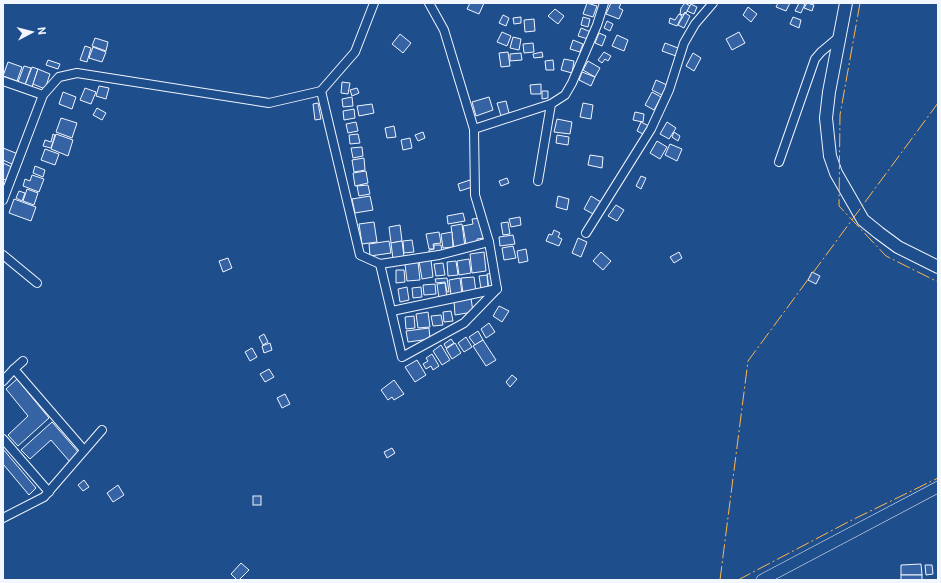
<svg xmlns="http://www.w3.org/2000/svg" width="941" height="583" viewBox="0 0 941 583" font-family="Roboto,sans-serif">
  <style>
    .building { fill: #3563a3; stroke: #f2f6ff }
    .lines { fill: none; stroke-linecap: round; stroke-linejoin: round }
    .minor-casing { stroke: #f2f6ff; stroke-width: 10 }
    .secondary-casing { stroke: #f2f6ff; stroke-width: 12 }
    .primary-casing { stroke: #f2f6ff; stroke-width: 14 }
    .minor { stroke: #1f4e8c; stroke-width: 8 }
    .secondary { stroke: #1f4e8c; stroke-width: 11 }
    .primary { stroke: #1f4e8c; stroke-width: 12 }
    .power { stroke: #ffb74d; stroke-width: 1; stroke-dasharray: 14 3 2 3; stroke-linecap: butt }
  </style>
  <rect width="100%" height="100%" fill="#1f4e8c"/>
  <!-- building -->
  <g class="building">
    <path d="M470,3H484L479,14L467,9Z"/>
    <path d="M587,3L597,6L593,17L583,14Z"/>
    <path d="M611,3H621L619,8L623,10L619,19L606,14Z"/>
    <path d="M685,3L690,6L686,13L685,12L683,15L680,14L681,8Z"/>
    <path d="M778,3H790L786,11L776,7Z"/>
    <path d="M799,3L805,4L801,13L795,11Z"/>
    <path d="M807,3L814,5L812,11L804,8Z"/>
    <path d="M691,4L697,7L694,14L687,11Z"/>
    <path d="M748,7L757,14L751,22L743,15Z"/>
    <path d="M555,9L564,16L558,24L548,16Z"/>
    <path d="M685,13L690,16L684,28L678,25Z"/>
    <path d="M679,14L682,16L677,26L669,23L670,18L675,20Z"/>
    <path d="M503,15L509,18L506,26L499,23Z"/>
    <path d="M521,17V23L514,24L513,18Z"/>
    <path d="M583,17L590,19L588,27L581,25Z"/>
    <path d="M793,17L801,20L799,28L790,24Z"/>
    <path d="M534,19L535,31L525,32L524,20Z"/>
    <path d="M607,21L613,24L610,31L604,28Z"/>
    <path d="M581,28L591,32L588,39L578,36Z"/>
    <path d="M502,32L511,36L507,46L497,42Z"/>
    <path d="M739,32L745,43L732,50L726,39Z"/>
    <path d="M599,33L606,36L602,46L595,43Z"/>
    <path d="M400,34L411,43L403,53L392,44Z"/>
    <path d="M617,35L628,40L624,51L612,46Z"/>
    <path d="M513,37L521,39L519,50L510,48Z"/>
    <path d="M95,38L108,42L106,51L92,46Z"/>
    <path d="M573,40L583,44L580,52L570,49Z"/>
    <path d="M533,43L534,52L524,53L523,44Z"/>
    <path d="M665,43L678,48L676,56L662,51Z"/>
    <path d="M85,46L91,48L87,62L80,60Z"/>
    <path d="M93,47L106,52L102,62L89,58Z"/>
    <path d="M508,52L510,66L501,67L499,53Z"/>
    <path d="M542,52L543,57L534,58L533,54Z"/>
    <path d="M604,52L611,56L608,61L605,59L602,63L598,60Z"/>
    <path d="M521,53L522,60L510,61V54Z"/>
    <path d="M693,53L701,58L694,71L686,66Z"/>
    <path d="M564,59L574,61L572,73L561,70Z"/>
    <path d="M48,60L60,64L58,69L46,65Z"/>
    <path d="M553,60L554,70H546L545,61Z"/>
    <path d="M588,61L600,68L595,77L583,70Z"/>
    <path d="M8,62L22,67L17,81L3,76Z"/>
    <path d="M24,66L31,68L25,85L18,82Z"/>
    <path d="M32,67L38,69L32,87L25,85Z"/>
    <path d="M38,69L50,74L45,89L33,84Z"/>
    <path d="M582,72L595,77L591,86L579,80Z"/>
    <path d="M656,80L667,85L662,95L652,90Z"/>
    <path d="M342,82L350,83L348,94L341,93Z"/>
    <path d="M541,84V94H531L530,85Z"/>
    <path d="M99,86L109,88L106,99L96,96Z"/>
    <path d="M85,88L96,92L91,104L80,100Z"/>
    <path d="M357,88L359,93L352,96L350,90Z"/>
    <path d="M542,91H548V98L542,99Z"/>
    <path d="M63,92L76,97L72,109L59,104Z"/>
    <path d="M652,92L661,97L654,110L645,105Z"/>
    <path d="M352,97L353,106L343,107L342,99Z"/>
    <path d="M489,97L493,110L476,116L472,102Z"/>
    <path d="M506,101L509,113L501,116L497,103Z"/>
    <path d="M318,103L321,119L315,120L313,104Z"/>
    <path d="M583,103L593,105L591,119L580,117Z"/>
    <path d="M372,104L374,113L359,116L357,106Z"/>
    <path d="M97,108L106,113L102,120L93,115Z"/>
    <path d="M354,109L355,118L344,120L343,111Z"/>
    <path d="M635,112L644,114L643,122L633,120Z"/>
    <path d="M61,118L77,123L72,138L56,132Z"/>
    <path d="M557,119L572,122L570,134L554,132Z"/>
    <path d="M356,122L358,131L348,133L346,124Z"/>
    <path d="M641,122L649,126L645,135L637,131Z"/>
    <path d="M667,122L676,128L669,139L660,134Z"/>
    <path d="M394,126L396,137L387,138L385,128Z"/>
    <path d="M423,132L425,138L418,141L415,135Z"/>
    <path d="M674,132L680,136L678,141L672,137Z"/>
    <path d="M53,134L55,135L51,148L43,146L45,140L51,142Z"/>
    <path d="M56,134L73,140L68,156L51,149Z"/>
    <path d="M358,134L360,143L350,144L349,135Z"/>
    <path d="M557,135L569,137L568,145L556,143Z"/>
    <path d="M410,138L412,148L403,150L401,140Z"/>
    <path d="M657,141L667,147L660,159L650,153Z"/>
    <path d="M670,144L682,149L677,161L665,155Z"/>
    <path d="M362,147L363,156L353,158L351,148Z"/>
    <path d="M3,148L18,154L14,165L3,160Z"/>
    <path d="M45,149L59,154L55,165L41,160Z"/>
    <path d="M590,155L603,157L602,168L588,165Z"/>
    <path d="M364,158L365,170L354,172L352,160Z"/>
    <path d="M3,163L14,168L8,181L3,179Z"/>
    <path d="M35,166L45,170L43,177L33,173Z"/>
    <path d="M366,171L368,183L355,186L353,173Z"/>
    <path d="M32,175L44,179L39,192L23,186L25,179L30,181Z"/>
    <path d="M641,176L646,178L641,189L636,186Z"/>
    <path d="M507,178L509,183L501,186L499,181Z"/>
    <path d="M470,180L472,187L460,191L458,184Z"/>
    <path d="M368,185L370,194L359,196L357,186Z"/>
    <path d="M27,189L38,193L34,205L23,201Z"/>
    <path d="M19,191L25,193L22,201L16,198Z"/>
    <path d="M370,196L373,210L355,213L352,199Z"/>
    <path d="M558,196L569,199L567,210L556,207Z"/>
    <path d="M591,196L601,202L595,215L584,209Z"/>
    <path d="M14,199L36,207L31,221L9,213Z"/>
    <path d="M616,205L624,210L617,221L608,216Z"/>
    <path d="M463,213L465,221L448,224L447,216Z"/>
    <path d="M520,217L521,225L511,227L509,219Z"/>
    <path d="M481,218L484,238L477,239V242L466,244L463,226L473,224L472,219Z"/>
    <path d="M374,222L377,242L362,244L359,224Z"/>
    <path d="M508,222L510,234L503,235L501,223Z"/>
    <path d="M462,224L465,247L454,249L451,226Z"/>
    <path d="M400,225L402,241L391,243L389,227Z"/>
    <path d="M554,230L560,233L558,237L562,239L559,246L546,241L549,234L552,235Z"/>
    <path d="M439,232L441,243L433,244L434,249H429L426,234Z"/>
    <path d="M452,232L453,247L443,248L441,234Z"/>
    <path d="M513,235L515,244L500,246L499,237Z"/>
    <path d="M578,238L587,242L581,257L572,253Z"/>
    <path d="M412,240L414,252L404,253L403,241Z"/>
    <path d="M389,241L391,253L370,256L369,244Z"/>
    <path d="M402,241L404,257L393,259L391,243Z"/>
    <path d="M434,245H441L442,251L429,253V250L434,249Z"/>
    <path d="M513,246L516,258L504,260L502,248Z"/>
    <path d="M526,249L528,261L519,263L517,251Z"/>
    <path d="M484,252L486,271L472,273L470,254Z"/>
    <path d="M601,252L611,261L603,270L593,261Z"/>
    <path d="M679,252L682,258L674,263L670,257Z"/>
    <path d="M228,258L232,268L223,272L219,261Z"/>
    <path d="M469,259L471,273L459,275L457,261Z"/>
    <path d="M431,260L433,277L422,279L419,261Z"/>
    <path d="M456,261L458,275L448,276L447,262Z"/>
    <path d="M418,262L420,280L407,281L405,264Z"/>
    <path d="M443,263L445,275L436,276L434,264Z"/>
    <path d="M396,270H404L405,282L396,283Z"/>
    <path d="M812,272L820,276L816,284L808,280Z"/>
    <path d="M493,273L495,289L489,290L487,274Z"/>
    <path d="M487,275L488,288L481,289L479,276Z"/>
    <path d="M474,277L476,292L463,293L461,278Z"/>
    <path d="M447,278L449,292H447L445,282L436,283L435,279Z"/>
    <path d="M460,278L462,294L451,295L449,280Z"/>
    <path d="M445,283L447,298L439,299L437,284Z"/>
    <path d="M435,284L436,294L424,295L423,285Z"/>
    <path d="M407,287L409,300L400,302L398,289Z"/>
    <path d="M421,287L422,297L413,298L412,288Z"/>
    <path d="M471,298L473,312L455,315L454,301Z"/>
    <path d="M499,306L509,311L502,322L493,316Z"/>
    <path d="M451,311L453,321L444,322L443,312Z"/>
    <path d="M428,312L430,327L418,328L416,314Z"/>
    <path d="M441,315L443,325L433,326L431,316Z"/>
    <path d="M414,316L415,328L406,329L405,317Z"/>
    <path d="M489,323L495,332L486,338L481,329Z"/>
    <path d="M429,328L430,339L408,342L406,331Z"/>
    <path d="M478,331L483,340L475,345L469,337Z"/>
    <path d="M264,334L268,342L263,345L259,337Z"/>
    <path d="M466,337L472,347L464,352L458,343Z"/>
    <path d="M451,339L454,343L446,348L444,344Z"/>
    <path d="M483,340L496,360L486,366L473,346Z"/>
    <path d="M270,343L272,350L264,353L262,346Z"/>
    <path d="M455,343L461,353L452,359L446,349Z"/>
    <path d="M441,345L450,360L442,365L433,351Z"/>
    <path d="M252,348L257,357L250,361L245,352Z"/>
    <path d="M432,354L439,366L433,370L431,366L426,369L423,364L428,361L426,358Z"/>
    <path d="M417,360L426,375L415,382L405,367Z"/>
    <path d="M269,369L274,377L265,382L260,374Z"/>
    <path d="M512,375L517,379L510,387L506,382Z"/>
    <path d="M17,379L49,418L18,446L8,435L28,416L6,389Z"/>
    <path d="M394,380L404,394L394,400L392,397L388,400L381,390Z"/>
    <path d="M285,394L290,404L282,408L277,398Z"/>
    <path d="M52,422L79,453L70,462L51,440L30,459L21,450Z"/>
    <path d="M392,448L395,453L387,458L384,452Z"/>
    <path d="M3,449L36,488L29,495L3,464Z"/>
    <path d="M84,480L89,487L83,491L78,485Z"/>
    <path d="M118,485L124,495L113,502L107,493Z"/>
    <rect x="253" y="496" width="8" height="9"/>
    <path d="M241,563L249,570L239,580H237L231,574Z"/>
    <path d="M921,564L922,575H901V565Z"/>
    <path d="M925,565H932L933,574L926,575Z"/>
    <rect x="901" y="575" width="21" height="5"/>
  </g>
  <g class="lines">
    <!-- minor casing -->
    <g class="minor-casing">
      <g id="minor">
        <path d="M3,81L43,95"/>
        <path d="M321,91L360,255L380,264L439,255L489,242"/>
        <path d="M474,129L551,104"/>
        <path d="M779,162L815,59L821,52L840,36"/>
        <path d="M538,181L551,104L565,95L572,83L597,25L604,3"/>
        <path d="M3,200L43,95L59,77L77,73L269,103L321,91L355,52L374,3"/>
        <path d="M586,233L651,129L669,90L684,43L695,24L713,3"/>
        <path d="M3,255L37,283"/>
        <path d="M380,264L402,357L464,323L497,289L489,242L475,195L474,129L444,30L429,3"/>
        <path d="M392,311L497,289"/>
        <path d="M23,361L14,369L84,450"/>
        <path d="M3,381L14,369"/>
        <path d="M3,439L49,492"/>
        <path d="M3,518L44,497L102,430"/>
      </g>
    </g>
    <!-- secondary casing -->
    <g class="secondary-casing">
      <path id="secondary" d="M762,580L938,487"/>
    </g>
    <!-- primary casing -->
    <g class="primary-casing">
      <path id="primary" d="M846,3L829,92L826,118L830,156L836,173L863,220L879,233L898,247L938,267"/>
    </g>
    <!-- minor -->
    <use href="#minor" class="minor"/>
    <!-- secondary -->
    <use href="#secondary" class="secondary"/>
    <!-- primary -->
    <use href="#primary" class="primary"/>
    <!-- power -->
    <g class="power">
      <path d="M860,3L840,115L839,206L886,256L938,282"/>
      <path d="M720,580L748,361L938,103"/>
      <path d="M738,580L850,521L938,478"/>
    </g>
  </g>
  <!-- border -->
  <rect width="941" height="583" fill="none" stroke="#f2f6ff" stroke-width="8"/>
  <!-- north arrow -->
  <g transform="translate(32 32) rotate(83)" stroke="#1f4e8c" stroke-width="3" paint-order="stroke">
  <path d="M0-3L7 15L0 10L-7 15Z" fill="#f2f6ff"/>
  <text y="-6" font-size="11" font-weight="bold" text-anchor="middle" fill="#f2f6ff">N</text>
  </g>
</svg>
